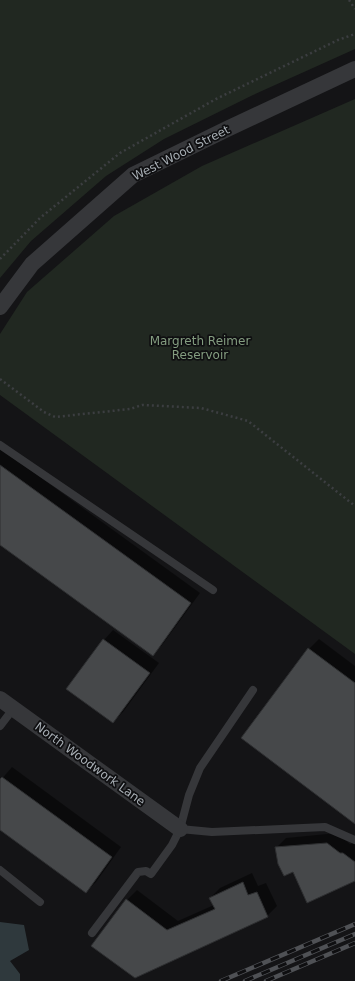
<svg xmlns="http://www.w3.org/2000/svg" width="355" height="981" viewBox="0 0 355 981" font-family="'DejaVu Sans',sans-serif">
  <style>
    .green { fill: #212821 }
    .water { fill: #2f393d }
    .shadow { fill: #0007 }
    .building { fill: #46484a; stroke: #2e2f31 }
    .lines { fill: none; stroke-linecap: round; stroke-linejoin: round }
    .path { stroke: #3c3e41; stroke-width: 2.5; stroke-dasharray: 2 3; stroke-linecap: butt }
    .lane { stroke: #36373a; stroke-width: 8 }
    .street { stroke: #36373a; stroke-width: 16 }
    .rail-casing { stroke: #4f5155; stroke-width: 4.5 }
    .rail { stroke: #0f0f11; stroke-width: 3; stroke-dasharray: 9; stroke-linecap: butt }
    .labels { text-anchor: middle; stroke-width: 3.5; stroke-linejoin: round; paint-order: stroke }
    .street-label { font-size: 12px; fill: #a7aeb4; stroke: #0f0f11 }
    .park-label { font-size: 12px; fill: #849d80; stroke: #0f0f11 }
  </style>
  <rect width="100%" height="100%" fill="#141416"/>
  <!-- green -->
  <g class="green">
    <path d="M0,0H355V49L253,95L164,139L106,176L31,241L0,278Z"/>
    <path d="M355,99V654L0,395V334L27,292L114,216L202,166Z"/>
  </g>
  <!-- water -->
  <path class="water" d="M0,922L24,925L29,950L10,961L20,974V981H0Z"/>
  <!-- shadow -->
  <g class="shadow">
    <path d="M0,448L200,593L162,645L153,654L0,543Z"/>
    <path d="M113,630L159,663L123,712L113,722L104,640Z"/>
    <path d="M319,639L355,666V822L242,738L309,649Z"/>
    <path d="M12,767L121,847L96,882L86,892L0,829V781Z"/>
    <path d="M337,833L350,844L353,843L355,845V880L293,871L276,848L286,838Z"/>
    <path d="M252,873L258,886L266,883L277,906L267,916L135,977L127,900L137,890L178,921L214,905L210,898L220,888Z"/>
  </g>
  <!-- building -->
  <g class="building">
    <path d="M0,465L191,603L153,656L0,545Z"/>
    <path d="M103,639L150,673L113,723L66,689Z"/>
    <path d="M308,648L355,683V824L241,738Z"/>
    <path d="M2,777L112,857L86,893L0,830V779Z"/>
    <path d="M327,843L340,853H343L355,862V881L307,903L293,872L284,876L278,864L275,847Z"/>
    <path d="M243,882L248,895L257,892L268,917L135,978L91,946L126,899L167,930L215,909L209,898Z"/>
  </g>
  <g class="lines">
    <!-- path -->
    <g class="path">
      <path d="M349,0L355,9"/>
      <path d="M0,259L40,218L120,153L216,99L338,40L355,34"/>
      <path d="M0,379L44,412L55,417L130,409L142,405L201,408L248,421L355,506"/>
    </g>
    <!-- lane -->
    <g class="lane">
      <path d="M0,445L213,590"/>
      <path d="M0,726L13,709"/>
      <path d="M180,829L212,832L325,827L355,840"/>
      <path d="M0,870L40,902"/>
      <path d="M92,933L138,872L146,871L151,874L172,845L180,829L189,795L200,768L253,690"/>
    </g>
    <!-- street -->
    <g class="street">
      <path d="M0,307L32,264L133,175L227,129L355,69"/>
      <path d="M0,699L180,829"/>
    </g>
    <!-- rail casing -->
    <g class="rail-casing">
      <g id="rail">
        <path d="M221,981L355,924"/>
        <path d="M245,981L355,934"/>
        <path d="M266,981L355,943"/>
      </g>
    </g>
    <!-- rail -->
    <use href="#rail" class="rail"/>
  </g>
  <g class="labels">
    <!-- street labels -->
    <g class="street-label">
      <text transform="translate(181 153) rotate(-27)" y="4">West Wood Street</text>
      <text transform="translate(90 764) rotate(36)" y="4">North Woodwork Lane</text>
    </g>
    <!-- park labels -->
    <g class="park-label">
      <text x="200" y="345">Margreth Reimer<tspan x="200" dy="14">Reservoir</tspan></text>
    </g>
  </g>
</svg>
